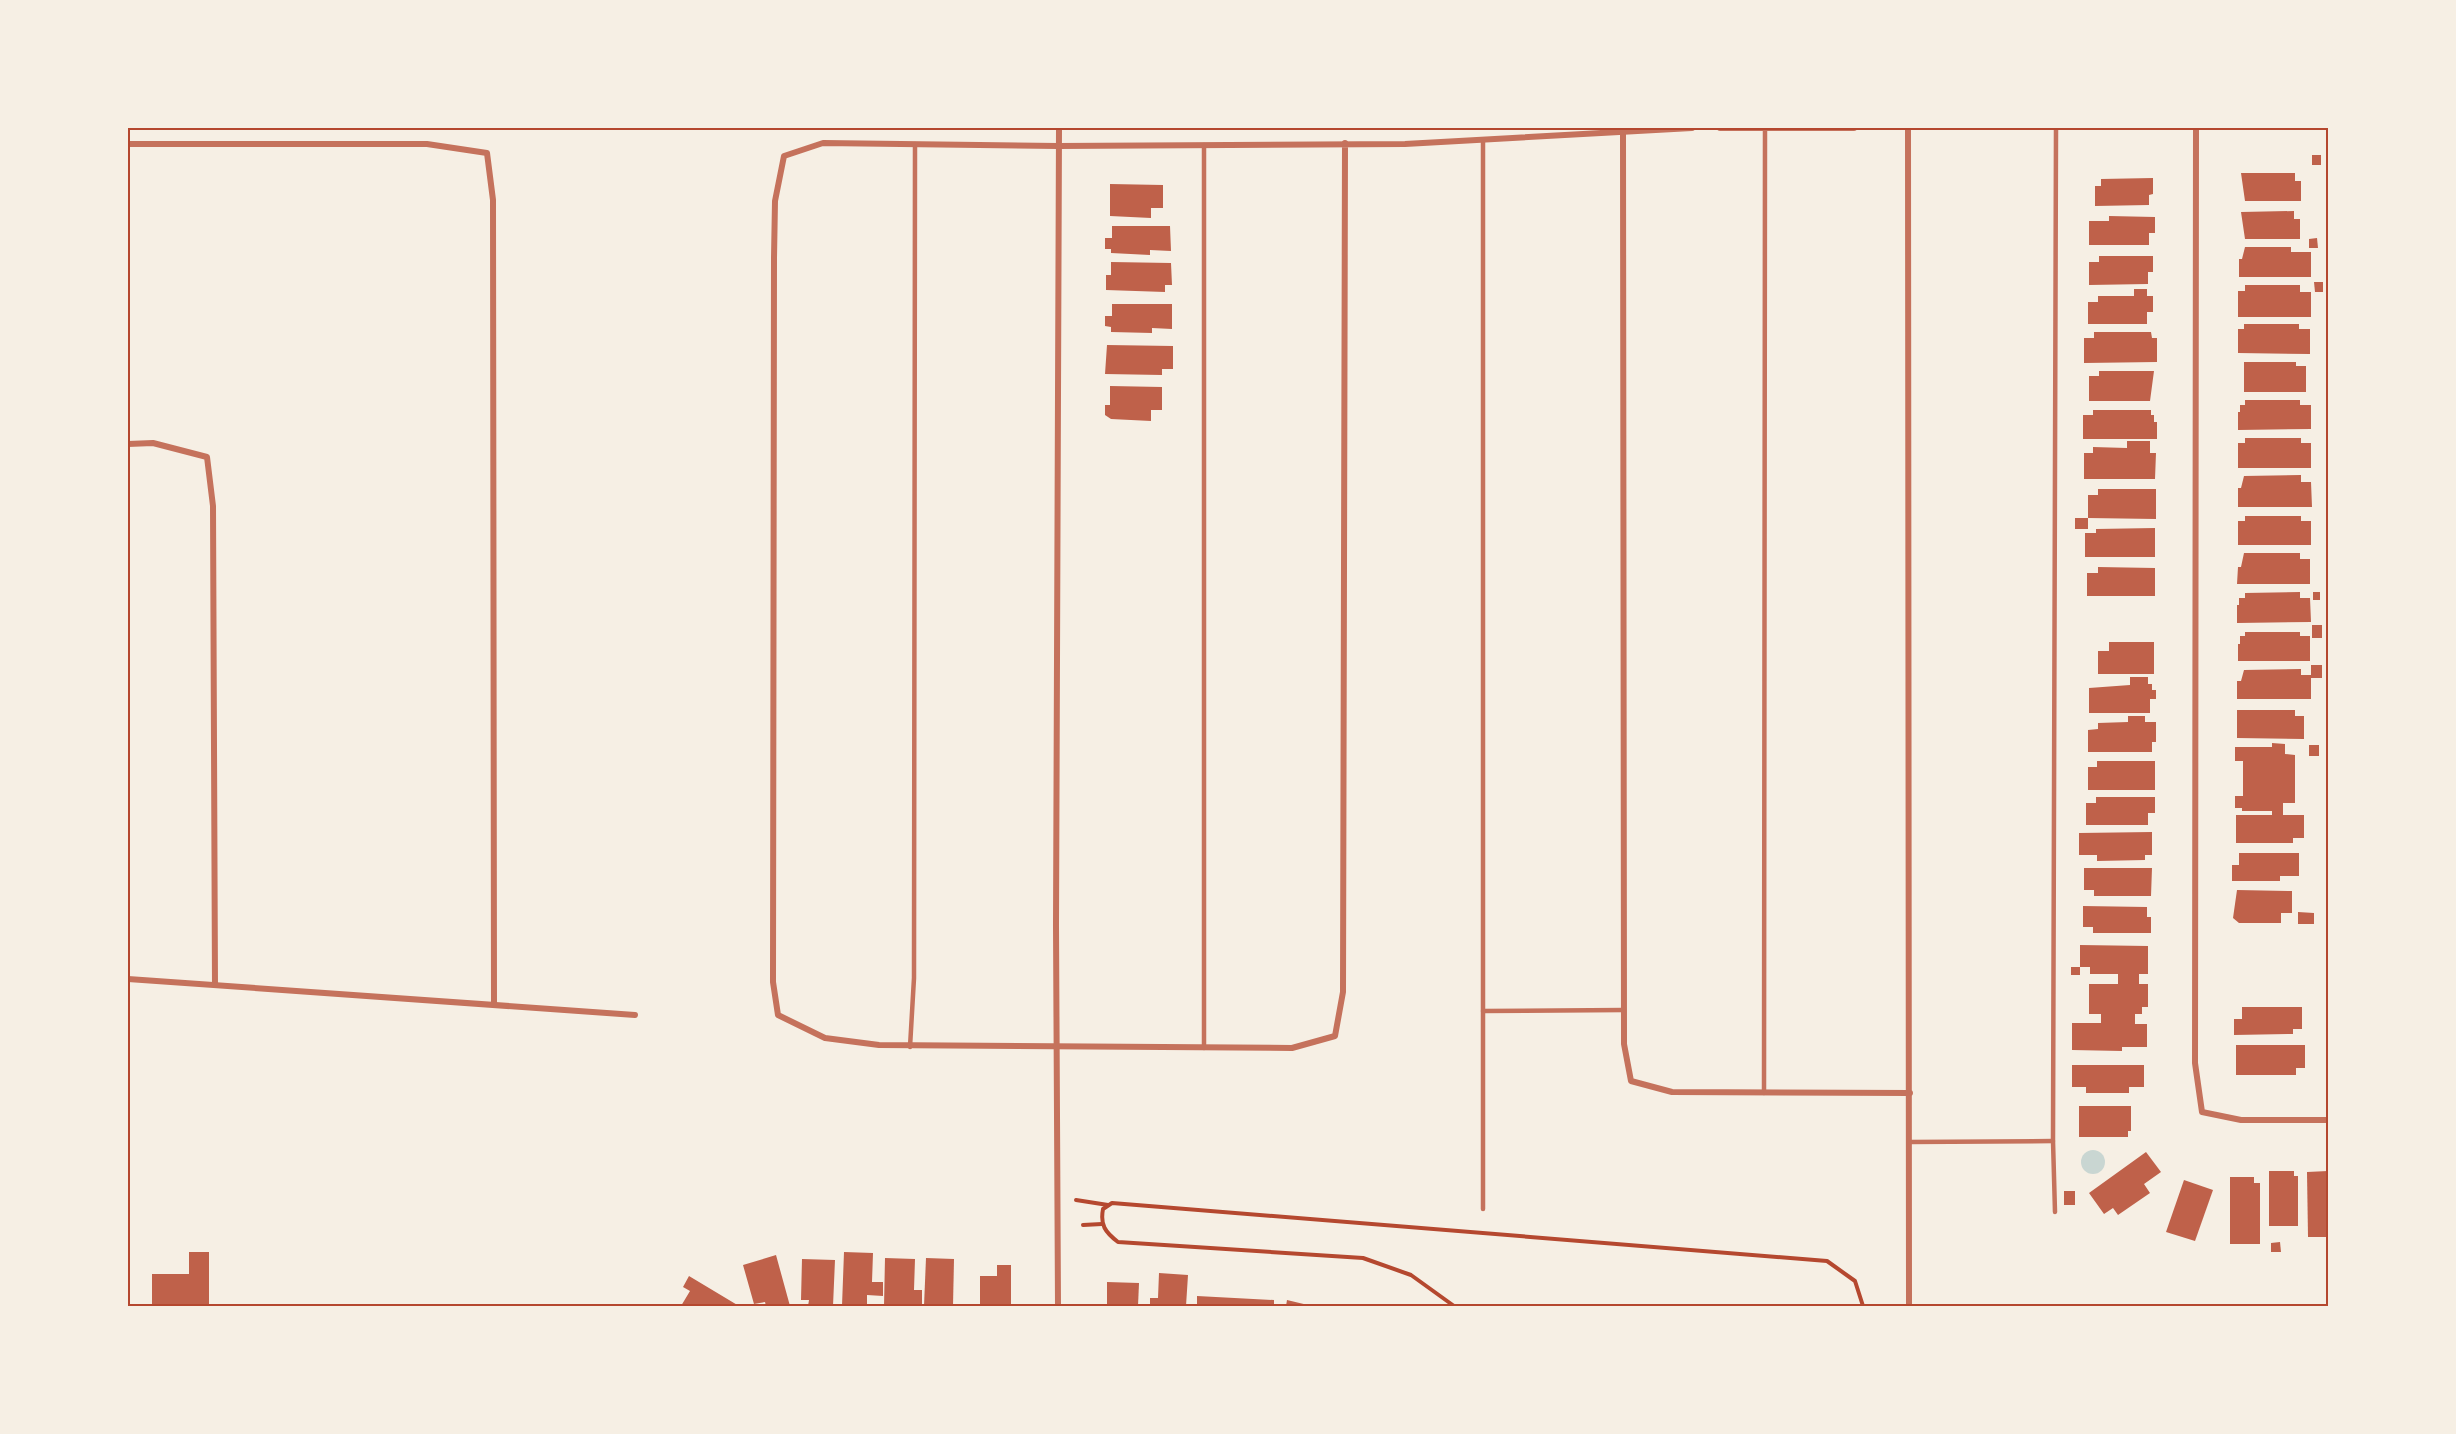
<svg xmlns="http://www.w3.org/2000/svg" width="2456" height="1434" viewBox="0 0 2456 1434" font-family="Roboto,sans-serif">
  <style>
    .water { fill: #c9d6d2 }
    .building { fill: #bf614a }
    .lines { fill: none; stroke-linecap: round; stroke-linejoin: round }
    .path { stroke: #b5482f; stroke-width: 4 }
    .service { stroke: #c5725c; stroke-width: 4.5 }
    .minor { stroke: #c5725c; stroke-width: 6 }
    .neatline { fill: none; stroke: #b5482f; stroke-width: 2 }
  </style>
  <rect width="100%" height="100%" fill="#f6efe4"/>
  <!-- water -->
  <circle class="water" cx="2093" cy="1162" r="12"/>
  <!-- building -->
  <g class="building">
    <rect x="2312" y="155" width="9" height="10"/>
    <path d="M2241,173H2295V181H2301V201H2245Z"/>
    <path d="M2153,178V194L2149,195V205L2095,206V186H2101V179Z"/>
    <path d="M1110,184L1163,185V208H1151V218L1110,216Z"/>
    <path d="M2294,211V219H2300V239H2245L2241,212Z"/>
    <path d="M2109,216L2155,217V233H2149V245H2089V221H2109Z"/>
    <path d="M1112,226H1170L1171,251L1150,250V255L1111,253V249H1105V238H1112Z"/>
    <path d="M2317,238L2318,248H2309V239Z"/>
    <path d="M2245,247H2291V252H2311V277H2239V259H2242Z"/>
    <path d="M2099,256H2153V272H2148V284L2089,285V262H2099Z"/>
    <path d="M1111,262L1171,263L1172,285H1165V292L1106,290V275H1111Z"/>
    <path d="M2314,282H2323V292H2315Z"/>
    <path d="M2245,285H2300V292H2311V317H2238V291H2245Z"/>
    <path d="M2134,289H2147V296H2153V312H2147V324H2088V302H2098V296H2134Z"/>
    <path d="M1112,304H1172V329L1152,328V333L1111,332V327L1105,326V316H1112Z"/>
    <path d="M2244,324H2299V329H2310V354L2238,353V329H2244Z"/>
    <path d="M2094,332H2151L2152,338H2157V362L2084,363V338H2094Z"/>
    <path d="M1107,345L1173,346V369H1162V375L1105,374Z"/>
    <path d="M2244,362H2296V366H2306V392H2244Z"/>
    <path d="M2099,371H2154L2150,401H2089V376H2099Z"/>
    <path d="M1110,386L1162,387V410H1151V421L1111,419L1105,415V405H1110Z"/>
    <path d="M2245,400H2300V405H2311V429L2238,430V412H2240V405H2245Z"/>
    <path d="M2093,410H2151V415H2154V422H2157V439H2083V415H2093Z"/>
    <path d="M2245,438H2301V443H2311V468H2238V443H2245Z"/>
    <path d="M2127,441H2150V453H2156L2155,479H2084V453H2093V447L2127,448Z"/>
    <path d="M2301,475V482H2311L2312,507H2238V488H2241L2244,476Z"/>
    <path d="M2098,489H2156V519L2088,518V529H2075V518H2088V495H2098Z"/>
    <path d="M2245,516H2301V521H2311V545H2238V521H2245Z"/>
    <path d="M2155,528V557H2085V533H2096V529Z"/>
    <path d="M2244,553H2300V559H2310V584H2237L2238,567H2241Z"/>
    <path d="M2098,567L2155,568V596H2087V573H2098Z"/>
    <path d="M2300,592V598H2310L2311,622L2237,623V605H2239V598H2245V593Z"/>
    <rect x="2313" y="592" width="7" height="8"/>
    <rect x="2312" y="625" width="10" height="13"/>
    <path d="M2245,632H2300V636H2310V661H2238V644H2240V636H2245Z"/>
    <path d="M2109,642H2154V674H2098V651H2109Z"/>
    <path d="M2311,665H2322V678H2311V699H2237V681H2241L2244,670L2301,669V675H2311Z"/>
    <path d="M2130,677H2148V684H2152V690H2156V699H2150V713H2089V688L2130,685Z"/>
    <path d="M2237,710H2295V716H2304V739L2237,738Z"/>
    <path d="M2128,716H2145V722H2156V742H2152V752H2088V730L2098,729V723L2128,722Z"/>
    <path d="M2272,743L2285,744V754L2295,755V803H2283V815H2304V838H2293V843H2236V815H2272V811H2242V808H2235V796H2243V761H2235V747H2272Z"/>
    <rect x="2309" y="745" width="10" height="11"/>
    <path d="M2097,761H2155V790H2088V767H2097Z"/>
    <path d="M2096,797H2155V813H2148V825H2086V803H2096Z"/>
    <path d="M2152,832V855H2145V860L2097,861V855H2079V833Z"/>
    <path d="M2239,853H2299V876H2280V881H2232V865H2239Z"/>
    <path d="M2084,868H2152L2151,896H2094V890H2084Z"/>
    <path d="M2237,890L2292,891V913H2281V923H2239L2233,918Z"/>
    <path d="M2083,906L2147,907V917H2151V933H2093V927H2083Z"/>
    <path d="M2298,912L2314,913V924H2298Z"/>
    <path d="M2080,945L2148,946V974H2139V984H2148V1007H2142V1014H2135V1024H2147V1047H2122V1051L2072,1050V1023H2101V1014H2089V984H2118V974H2090V967H2080Z"/>
    <rect x="2071" y="967" width="9" height="8"/>
    <path d="M2242,1007H2302V1029H2293V1034L2234,1035V1019H2242Z"/>
    <path d="M2236,1045H2305V1068H2296V1075H2236Z"/>
    <path d="M2072,1065H2144V1087H2129V1093H2086V1087H2072Z"/>
    <path d="M2079,1106H2131V1131H2128V1137H2079Z"/>
    <path d="M2146,1152L2161,1172L2144,1184L2150,1193L2118,1215L2113,1208L2104,1214L2089,1193Z"/>
    <path d="M2269,1171H2294V1176H2298V1226H2269Z"/>
    <path d="M2328,1171V1237H2308L2307,1172Z"/>
    <path d="M2230,1177H2254V1183H2260V1244H2230Z"/>
    <path d="M2184,1180L2213,1190L2195,1241L2166,1232Z"/>
    <rect x="2064" y="1191" width="11" height="14"/>
    <path d="M2280,1242L2281,1252H2271V1243Z"/>
    <path d="M189,1252H209V1306H152V1274H189Z"/>
    <path d="M844,1252L873,1253L872,1282H883V1296L867,1295V1306H842Z"/>
    <path d="M776,1255L790,1306H766L765,1302L754,1304L743,1265Z"/>
    <path d="M885,1258L915,1259L914,1290H922V1306H884Z"/>
    <path d="M926,1258L954,1259L953,1306H924Z"/>
    <path d="M802,1259L835,1260L833,1306H808L809,1300H801Z"/>
    <path d="M997,1265H1011V1306H980V1276H997Z"/>
    <path d="M1159,1273L1188,1275L1186,1306H1150V1298H1158Z"/>
    <path d="M689,1276L739,1306H681L690,1291L683,1287Z"/>
    <path d="M1107,1282L1139,1283L1138,1306H1107Z"/>
    <path d="M1197,1296L1274,1300V1306H1197Z"/>
    <path d="M1287,1300L1312,1306H1286Z"/>
  </g>
  <g class="lines">
    <!-- path -->
    <g class="path">
      <path d="M1076,1200L1108,1205"/>
      <path d="M1083,1225L1102,1224"/>
      <path d="M1454,1306L1411,1275L1363,1258L1118,1242C1105,1232 1100,1225 1103,1209L1112,1203L1827,1261L1855,1281L1863,1306"/>
    </g>
    <!-- service -->
    <g class="service">
      <path d="M1483,1011L1624,1010"/>
      <path d="M910,1047L914,978L915,144"/>
      <path d="M1204,1048V145"/>
      <path d="M1764,1093L1765,128"/>
      <path d="M1909,1142L2053,1141"/>
      <path d="M1483,1209V140"/>
      <path d="M2055,1212L2053,1141L2056,128"/>
    </g>
    <!-- minor -->
    <g class="minor">
      <path d="M1720,128H1854"/>
      <path d="M1908,128L1909,1306"/>
      <path d="M2196,128L2195,1063L2202,1112L2241,1120H2328"/>
      <path d="M1623,133L1624,1044L1631,1081L1672,1092L1910,1093"/>
      <path d="M1345,143L1343,992L1335,1036L1292,1048L879,1045L825,1038L778,1015L773,982L774,258L775,201L784,156L823,143L1058,146L1405,144L1692,128"/>
      <path d="M128,144H427L487,153L493,200L494,1004"/>
      <path d="M128,444L153,443L207,457L213,506L215,985"/>
      <path d="M128,979L635,1015"/>
      <path d="M1058,1306L1056,926L1059,128"/>
    </g>
  </g>
  <!-- border -->
  <rect width="2456" height="1434" fill="none" stroke="#f6efe4" stroke-width="258"/>
  <rect x="129" y="129" width="2198" height="1176" class="neatline"/>
</svg>
